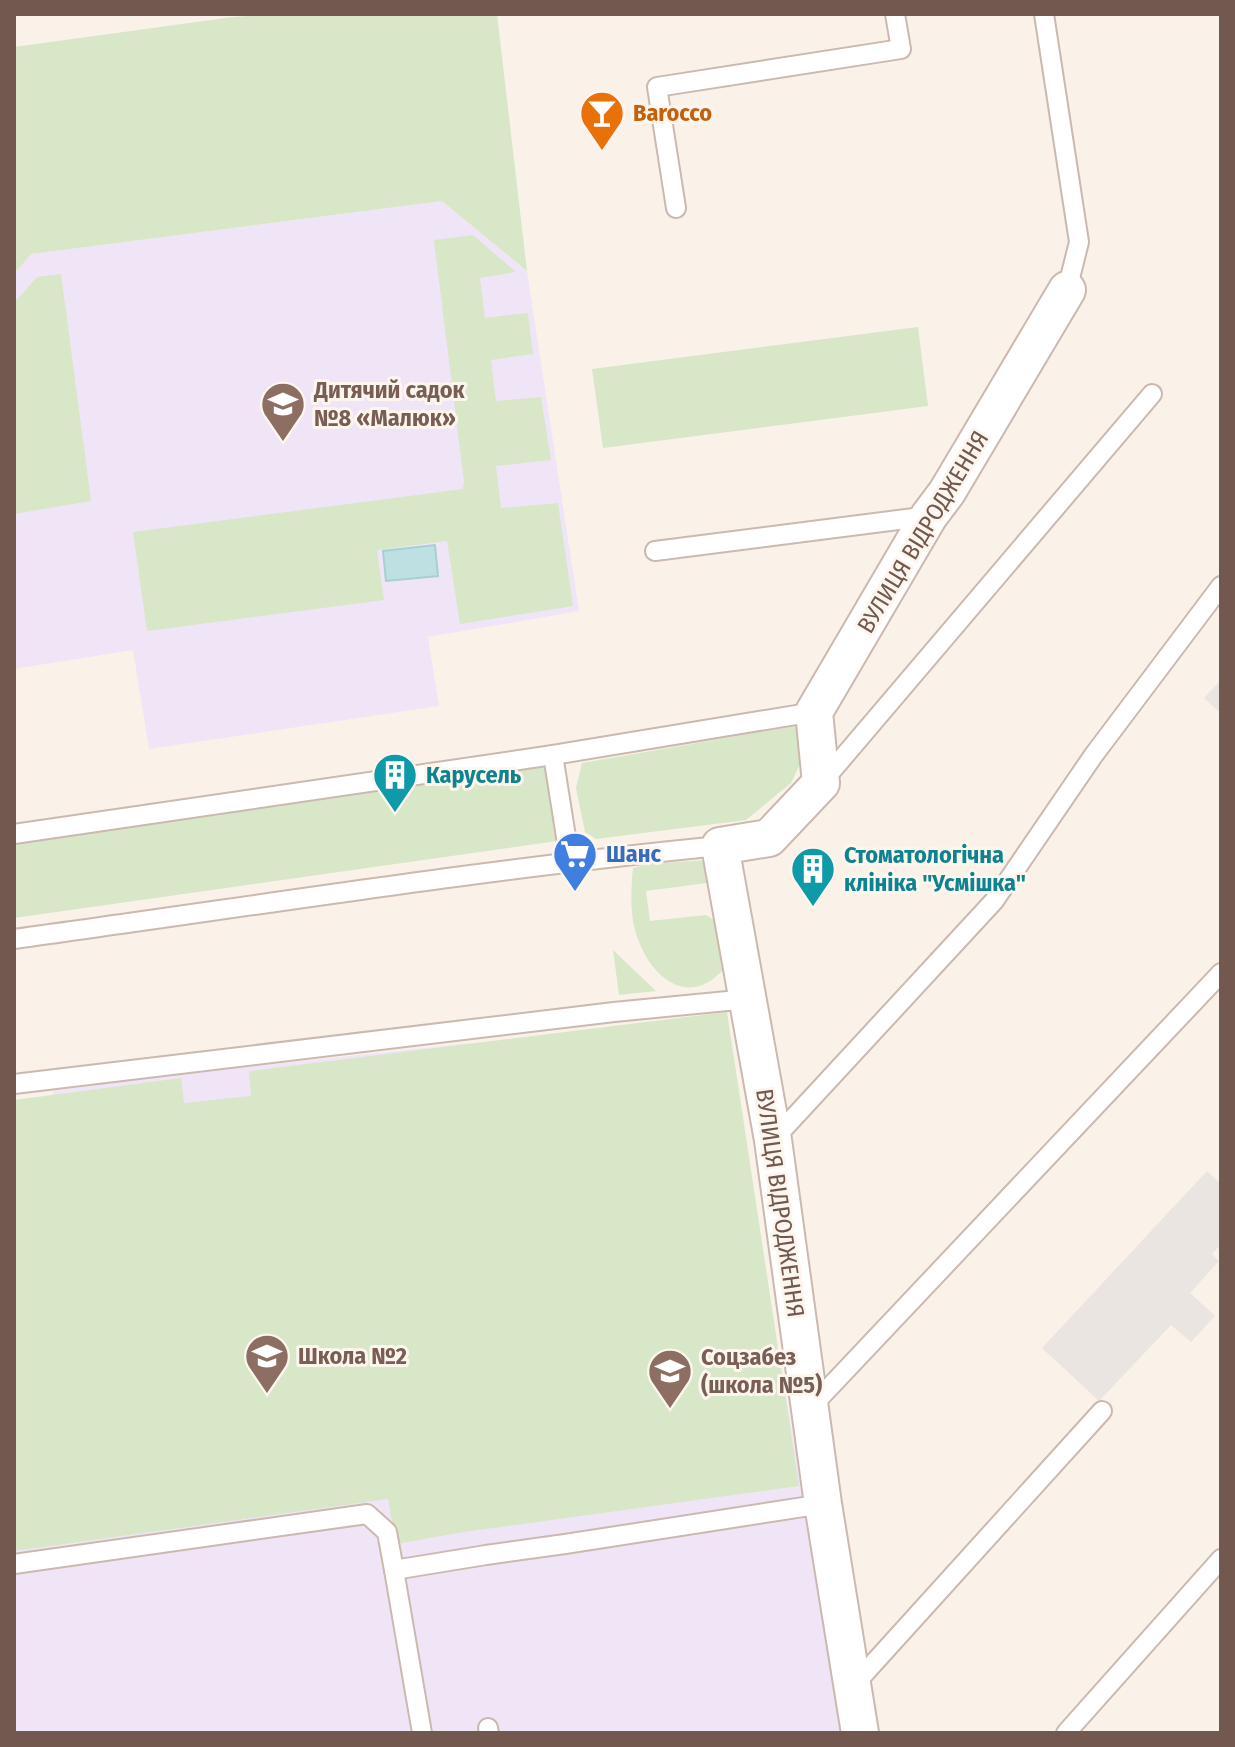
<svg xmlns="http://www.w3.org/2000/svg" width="1235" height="1747" viewBox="0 0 1235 1747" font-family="'Fira Sans Condensed',sans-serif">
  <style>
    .industrial { fill: #ebe5e1 }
    .education { fill: #efe5f7 }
    .green { fill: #d7e7c8 }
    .water { fill: #bfe0e2; stroke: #a6d0d3; stroke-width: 2 }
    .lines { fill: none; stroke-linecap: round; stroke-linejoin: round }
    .lane-casing { stroke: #cbb9b0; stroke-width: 22 }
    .street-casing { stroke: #cbb9b0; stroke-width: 40 }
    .lane { stroke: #fff; stroke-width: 18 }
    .street { stroke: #fff; stroke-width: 36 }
    .labels { text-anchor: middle; stroke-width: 6; stroke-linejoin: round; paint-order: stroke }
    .food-label { font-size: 24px; font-weight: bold; fill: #c56008; stroke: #fdf6ef; text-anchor: start }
    .education-label { font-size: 24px; font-weight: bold; fill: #785e54; stroke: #fdf6ef; text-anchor: start }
    .street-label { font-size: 24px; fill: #72584f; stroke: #fdf6ef }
    .culture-label { font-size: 24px; font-weight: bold; fill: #0d838f; stroke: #fdf6ef; text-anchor: start }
    .shop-label { font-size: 24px; font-weight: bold; fill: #366cbe; stroke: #fdf6ef; text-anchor: start }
  </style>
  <rect width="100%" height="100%" fill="#faf2e9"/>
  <!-- industrial -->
  <g class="industrial">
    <path d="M1221,680V707L1218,711L1204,698Z"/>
    <path d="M1207,1171L1221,1184V1244L1212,1254L1219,1261L1190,1293L1215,1316L1191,1342L1171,1325L1099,1401L1042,1348Z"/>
  </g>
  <!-- education -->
  <g class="education">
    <path d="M442,201L527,271L579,611L428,637L439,706L149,749L133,650L14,669V274L30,254Z"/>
    <path d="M723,1022L843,1733H14V1307L62,1286L53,1091L182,1074L471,1043L532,1484Z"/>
  </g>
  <!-- green -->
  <g class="green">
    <path d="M276,14H497L527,271L442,201L31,254L14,274V47L233,17Z"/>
    <path d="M473,235L516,272L480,278L485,318L528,313L533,354L491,360L496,401L541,397L551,460L496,466L501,508L558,503L573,606L460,624L447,541L377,550L384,600L147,631L133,532L463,489L464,481L434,240Z"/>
    <path d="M61,274L91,501L14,514V303L37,277Z"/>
    <path d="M918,327L928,406L603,448L592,369Z"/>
    <path d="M796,726L800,764L791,783L746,820L596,839L585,832L576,788L582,763Z"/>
    <path d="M546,763L557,841L14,918V841Z"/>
    <path d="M705,860L714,882L646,891L650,921L706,915L720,924L731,959C695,1014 649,981 635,930C630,912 631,887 633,868L651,864Z"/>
    <path d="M613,950L656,991L619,995Z"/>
    <path d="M727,1012L799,1486L464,1532L396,1544L388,1499L14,1551V1100L181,1078L184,1103L251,1096L249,1071Z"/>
  </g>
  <!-- water -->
  <path class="water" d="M435,545L438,576L386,581L383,551Z"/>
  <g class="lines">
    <!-- lane casing -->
    <g class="lane-casing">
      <g id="lane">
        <path d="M1044,14L1079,242L1067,290"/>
        <path d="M676,208L657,87L901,49L895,14"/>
        <path d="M655,551L929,516"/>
        <path d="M553,755L570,862"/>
        <path d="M823,781L1152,394"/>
        <path d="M14,834L553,755L814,712"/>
        <path d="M14,939C249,907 483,869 720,846"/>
        <path d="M14,1084L614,1012L748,999"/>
        <path d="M773,1140L994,901L1093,756L1221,586"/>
        <path d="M810,1408L1221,973"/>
        <path d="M14,1564L367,1514L387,1532L394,1570L486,1555L565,1544L823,1504"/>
        <path d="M394,1570L422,1733"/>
        <path d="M853,1686L1102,1411"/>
        <path d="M488,1728L489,1733"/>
        <path d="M1066,1733L1221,1559"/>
      </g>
    </g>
    <!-- street casing -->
    <g class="street-casing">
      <path id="street" d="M860,1733L823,1504L773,1140L720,846L769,838L821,783L814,712L929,516L947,492L1067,290"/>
    </g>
    <!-- lane -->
    <use href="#lane" class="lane"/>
    <!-- street -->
    <use href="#street" class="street"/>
  </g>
  <!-- icons -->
  <defs>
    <g id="bar-pin" transform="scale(2.3)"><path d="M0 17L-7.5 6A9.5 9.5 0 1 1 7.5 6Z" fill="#e8710a" stroke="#fdf6ef"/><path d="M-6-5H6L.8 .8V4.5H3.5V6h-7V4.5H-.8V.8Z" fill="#fff"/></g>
    <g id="school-pin" transform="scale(2.3)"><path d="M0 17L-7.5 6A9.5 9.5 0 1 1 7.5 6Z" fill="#8d6e63" stroke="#fdf6ef"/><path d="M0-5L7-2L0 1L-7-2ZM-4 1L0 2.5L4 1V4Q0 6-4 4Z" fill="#fff"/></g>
    <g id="building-pin" transform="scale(2.3)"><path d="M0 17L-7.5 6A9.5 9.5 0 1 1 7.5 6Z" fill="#0f9aa8" stroke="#fdf6ef"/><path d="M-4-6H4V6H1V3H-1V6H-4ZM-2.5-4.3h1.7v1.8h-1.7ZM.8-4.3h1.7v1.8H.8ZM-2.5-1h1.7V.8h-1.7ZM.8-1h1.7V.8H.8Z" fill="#fff"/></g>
    <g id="supermarket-pin" transform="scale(2.3)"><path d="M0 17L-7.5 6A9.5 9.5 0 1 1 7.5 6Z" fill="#3f7fe0" stroke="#fdf6ef"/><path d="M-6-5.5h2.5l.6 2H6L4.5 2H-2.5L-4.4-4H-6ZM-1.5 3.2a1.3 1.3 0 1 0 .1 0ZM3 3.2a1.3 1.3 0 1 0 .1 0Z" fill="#fff"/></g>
  </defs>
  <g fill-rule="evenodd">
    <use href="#bar-pin" x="602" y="113"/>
    <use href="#school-pin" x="283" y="404"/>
    <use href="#building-pin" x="395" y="775"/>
    <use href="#supermarket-pin" x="575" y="854"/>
    <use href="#building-pin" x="813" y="869"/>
    <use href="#school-pin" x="267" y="1356"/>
    <use href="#school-pin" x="670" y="1371"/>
  </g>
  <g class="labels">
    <!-- food labels -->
    <g class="food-label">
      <text x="633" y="121">Barocco</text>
    </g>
    <!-- education labels -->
    <g class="education-label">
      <text x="314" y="398">Дитячий садок<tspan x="314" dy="28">№8 «Малюк»</tspan></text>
      <text x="298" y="1364">Школа №2</text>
      <text x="701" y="1365">Соцзабез<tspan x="701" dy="28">(школа №5)</tspan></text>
    </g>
    <!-- street labels -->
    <g class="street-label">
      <text transform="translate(923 532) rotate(-59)" y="8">ВУЛИЦЯ ВІДРОДЖЕННЯ</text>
      <text transform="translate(780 1203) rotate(82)" y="8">ВУЛИЦЯ ВІДРОДЖЕННЯ</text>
    </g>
    <!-- culture labels -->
    <g class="culture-label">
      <text x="426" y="783">Карусель</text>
      <text x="844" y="863">Стоматологічна<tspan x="844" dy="28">клініка "Усмішка"</tspan></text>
    </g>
    <!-- shop labels -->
    <g class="shop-label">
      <text x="606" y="862">Шанс</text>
    </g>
  </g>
  <!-- border -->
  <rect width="1235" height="1747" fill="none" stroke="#72584f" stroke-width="32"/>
</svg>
